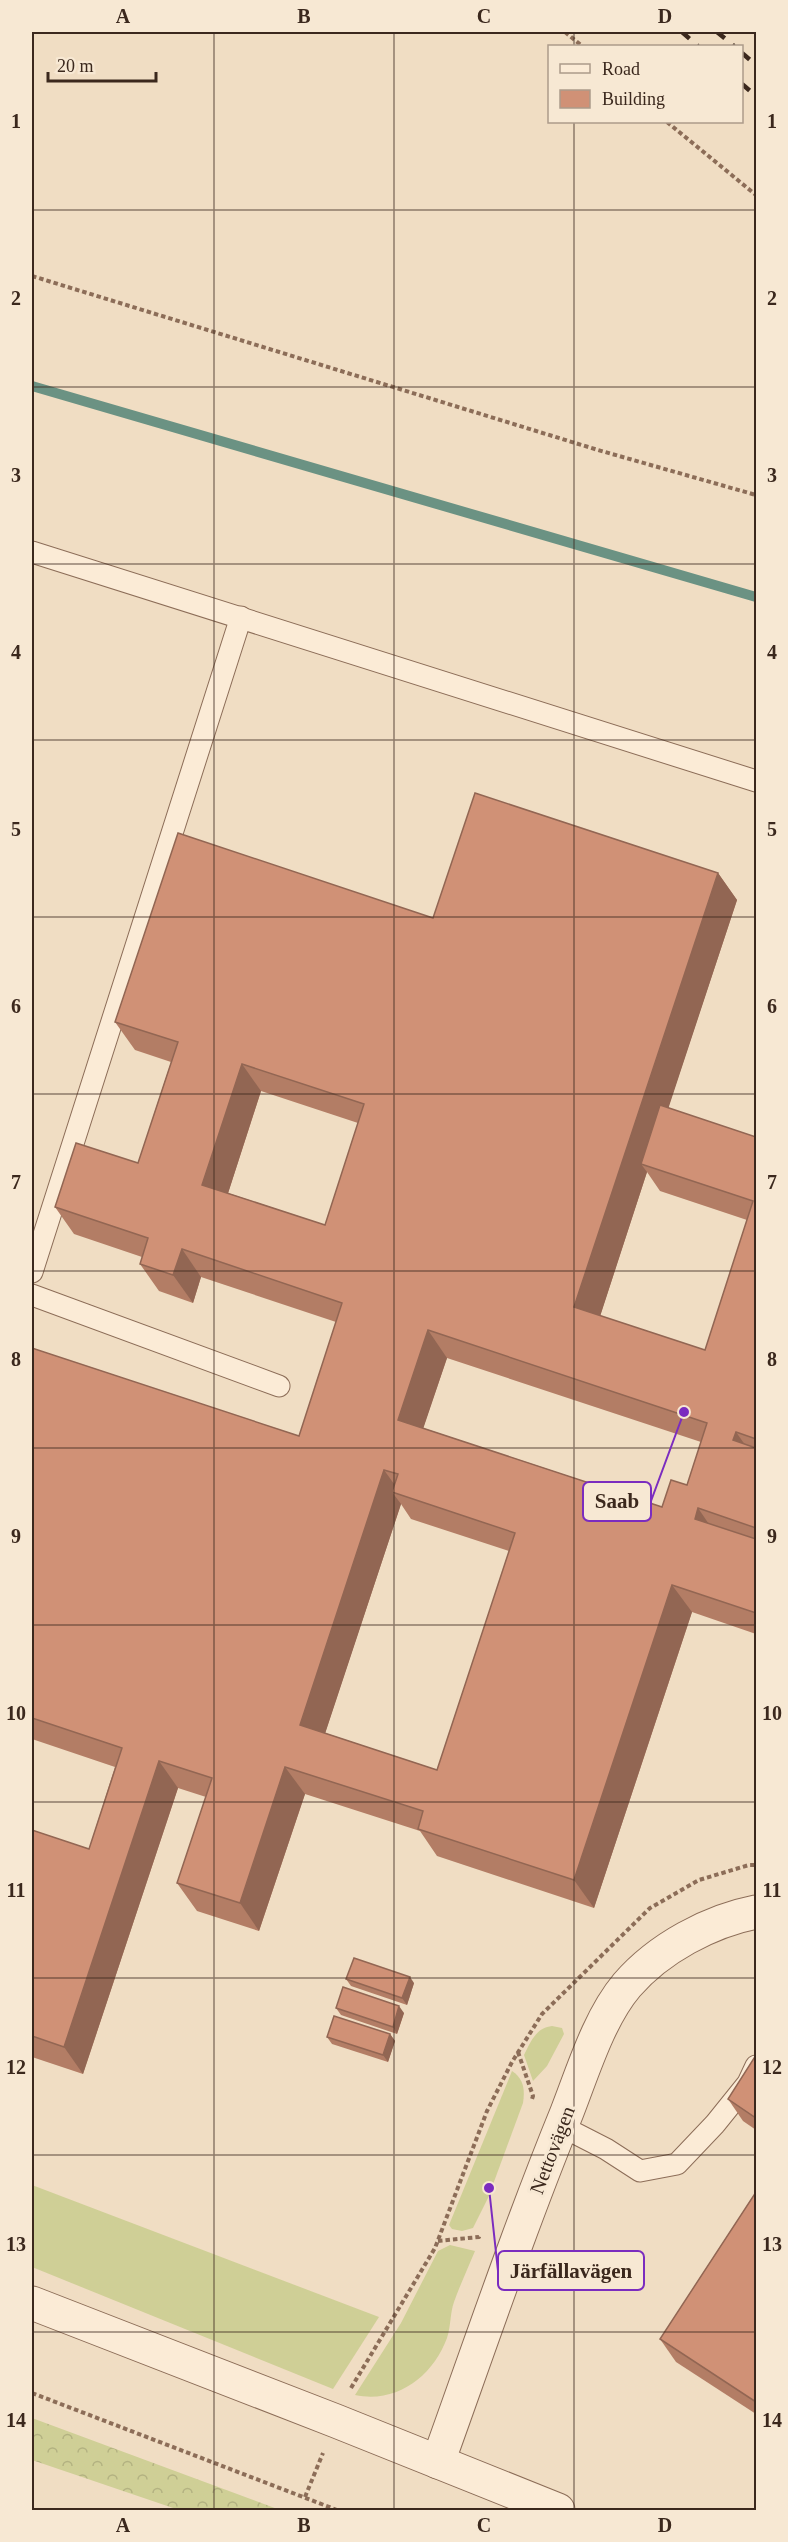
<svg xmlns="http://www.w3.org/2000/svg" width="788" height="2542" viewBox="0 0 788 2542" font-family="'Times New Roman',serif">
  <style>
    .grass { fill: #cfcf96 }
    .forest { fill: url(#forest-crowns) }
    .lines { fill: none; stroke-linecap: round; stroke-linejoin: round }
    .stream { stroke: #6b9283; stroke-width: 10 }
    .service-casing { stroke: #8c6d58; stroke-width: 23 }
    .minor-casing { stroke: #8c6d58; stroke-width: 35 }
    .tertiary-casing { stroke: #8c6d58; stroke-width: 35 }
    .path { stroke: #8c6d58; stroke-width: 4; stroke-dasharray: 4.5 3; stroke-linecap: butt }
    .service { stroke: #fbebd6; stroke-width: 21 }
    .minor { stroke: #fbebd6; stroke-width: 33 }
    .tertiary { stroke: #fbebd6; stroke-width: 33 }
    .rail { stroke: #3b281d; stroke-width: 4.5; stroke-dasharray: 10 10; stroke-linecap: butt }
    .wall { fill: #b37d65; fill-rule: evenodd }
    .shaded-wall { fill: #926653 }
    .building { fill: #d09176; stroke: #926653; stroke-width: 1.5; fill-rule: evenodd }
    .grid { fill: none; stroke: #3b281d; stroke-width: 1.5; stroke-opacity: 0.55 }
    .labels { text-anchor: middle; stroke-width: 6; stroke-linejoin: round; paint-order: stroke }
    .street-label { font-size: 20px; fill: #3b281d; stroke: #f7e8d3 }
    .leader { fill: none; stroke: #7b2cbf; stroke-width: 2 }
    .callout-dot { fill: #7b2cbf; stroke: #f7e8d3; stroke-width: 2 }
    .callout { fill: #f7e8d3; stroke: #7b2cbf; stroke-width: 2 }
    .callout-label { font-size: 21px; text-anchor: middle; font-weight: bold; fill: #3b281d }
    .neatline { fill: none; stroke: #3b281d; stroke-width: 2 }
    .grid-label { font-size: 20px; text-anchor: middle; font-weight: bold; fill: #3b281d }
  </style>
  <defs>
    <pattern id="forest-crowns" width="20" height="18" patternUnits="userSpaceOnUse" patternTransform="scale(1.5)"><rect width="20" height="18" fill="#cfcf96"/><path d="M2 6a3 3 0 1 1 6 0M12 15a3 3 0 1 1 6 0" fill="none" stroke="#b3b281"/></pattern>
  </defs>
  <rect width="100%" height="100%" fill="#f0ddc3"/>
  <!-- grass -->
  <g class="grass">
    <path d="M552,2026L562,2028L564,2034L547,2066L533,2081L524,2055C531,2041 536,2028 552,2026Z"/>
    <path d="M512,2071C524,2079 525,2090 523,2103L488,2198L473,2228L462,2231L452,2229L449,2225Z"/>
    <path d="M32,2185L379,2317L333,2389L32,2267Z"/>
    <path d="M450,2245L475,2251C468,2268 460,2285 454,2302C450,2313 451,2326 447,2338C433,2376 397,2404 355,2395L401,2323L438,2251Z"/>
  </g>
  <!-- forest -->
  <path class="forest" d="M32,2418L280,2510H179L32,2460Z"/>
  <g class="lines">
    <!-- stream -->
    <path class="stream" d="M32,386L756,597"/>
    <!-- service casing -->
    <g class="service-casing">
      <g id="service">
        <path d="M32,552L756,781"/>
        <path d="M32,1272L241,617"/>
        <path d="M32,1295L279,1386"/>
        <path d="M561,2126L606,2149L640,2171L677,2164L715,2124L748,2083L756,2066"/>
      </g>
    </g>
    <!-- minor casing -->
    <g class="minor-casing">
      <path id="minor" d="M438,2462C480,2345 520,2227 567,2112C583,2071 599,2018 627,1985C659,1948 710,1921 756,1912"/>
    </g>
    <!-- tertiary casing -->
    <g class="tertiary-casing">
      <path id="tertiary" d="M32,2303L336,2421L558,2510"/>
    </g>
    <!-- path -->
    <g class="path">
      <path d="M565,32L582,46"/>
      <path d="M667,122L756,195"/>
      <path d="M32,276L598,450L756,495"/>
      <path d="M518,2052L533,2096L532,2099"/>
      <path d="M438,2241L479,2237L480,2235"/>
      <path d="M351,2388L435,2248L487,2111L512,2062L542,2014L650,1908L699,1880L749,1865H756"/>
      <path d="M32,2393L337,2510"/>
      <path d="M305,2497L323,2453"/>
    </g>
    <!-- service -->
    <use href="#service" class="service"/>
    <!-- minor -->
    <use href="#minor" class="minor"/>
    <!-- tertiary -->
    <use href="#tertiary" class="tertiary"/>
    <!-- rail -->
    <g class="rail">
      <path d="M682,32L698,46"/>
      <path d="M717,32L734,46"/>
      <path d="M742,53L756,65"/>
      <path d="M742,84L756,96"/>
    </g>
  </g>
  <!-- wall -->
  <g class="wall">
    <path d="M718,873L737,900L668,1108L756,1137V1634L692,1612L594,1908L437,1856L420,1831L305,1794L259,1931L197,1911L177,1883L206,1797L178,1788L83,2074L32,2057V1830L89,1849L115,1767L32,1739V1348L299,1436L336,1322L201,1277L193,1303L159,1291L140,1264L142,1257L74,1234L55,1207L138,1163L171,1062L135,1050L115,1022L433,918ZM261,1091L358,1123L325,1225L228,1193ZM647,1172L660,1191L747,1220L705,1350L600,1316ZM447,1358L701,1442L687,1485L662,1507L423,1428ZM401,1504L411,1519L509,1551L437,1770L325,1733Z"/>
    <path d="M346,1979L414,1983L407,2005L351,1986Z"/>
    <path d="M336,2008L404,2013L397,2034L341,2015Z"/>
    <path d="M390,2034L395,2041L388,2062L332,2044L327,2037Z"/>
    <path d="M756,2055V2130L743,2121L728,2099Z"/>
    <path d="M756,2192V2414L676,2362L660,2339Z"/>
  </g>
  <!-- shaded-wall -->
  <g class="shaded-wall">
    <path d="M718,873L737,900L649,1167L641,1164L647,1172L594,1335L574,1307Z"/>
    <path d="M242,1064L261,1091L222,1212L202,1185Z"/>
    <path d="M182,1249L201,1277L193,1303L173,1275Z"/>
    <path d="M428,1330L447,1358L417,1447L398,1420Z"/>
    <path d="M736,1432L755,1459L733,1440Z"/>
    <path d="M384,1470L402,1495L392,1492L401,1504L319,1752L300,1725Z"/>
    <path d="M698,1508L717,1536L695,1519Z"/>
    <path d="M672,1585L692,1612L594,1908L574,1880Z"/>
    <path d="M159,1761L178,1788L83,2074L64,2047Z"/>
    <path d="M285,1767L305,1794L259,1931L240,1903Z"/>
    <path d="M410,1977L414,1983L407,2005L402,1998Z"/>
    <path d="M399,2006L404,2013L397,2034L393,2027Z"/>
    <path d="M390,2034L395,2041L388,2062L383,2055Z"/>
  </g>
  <!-- building -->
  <g class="building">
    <path d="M475,793L718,873L574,1307L705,1350L753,1201L641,1164L660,1105L756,1137V1439L736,1432L733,1440L756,1448V1528L698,1508L695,1519L756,1539V1613L672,1585L574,1880L418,1829L423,1811L285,1767L240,1903L177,1883L212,1778L159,1761L64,2047L32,2036V1830L89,1849L122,1748L32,1718V1348L299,1436L342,1303L182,1249L173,1275L140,1264L148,1238L55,1207L76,1143L138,1163L178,1042L115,1022L178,833L433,918ZM242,1064L364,1104L325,1225L202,1185ZM428,1330L707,1423L687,1485L671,1480L662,1507L398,1420ZM384,1470L398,1474L392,1492L515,1533L437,1770L300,1725Z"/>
    <path d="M354,1958L410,1977L402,1998L346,1979Z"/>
    <path d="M343,1987L399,2006L393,2027L336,2008Z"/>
    <path d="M334,2016L390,2034L383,2055L327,2037Z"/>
    <path d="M756,2055V2118L728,2099Z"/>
    <path d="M756,2192V2402L660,2339Z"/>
  </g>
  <!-- grid -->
  <path class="grid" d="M214,32V2510M394,32V2510M574,32V46M574,122V2510M32,210H756M32,387H756M32,564H756M32,740H756M32,917H756M32,1094H756M32,1271H756M32,1448H756M32,1625H756M32,1802H756M32,1978H756M32,2155H756M32,2332H756"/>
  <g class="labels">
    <!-- street labels -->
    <g class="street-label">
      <text transform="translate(552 2150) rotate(-69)" y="7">Nettovägen</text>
    </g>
  </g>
  <!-- callouts -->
  <path class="leader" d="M684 1412L651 1501M489 2188L498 2271"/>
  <g class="callout-dot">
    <circle cx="684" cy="1412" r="6"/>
    <circle cx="489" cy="2188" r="6"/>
  </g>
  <g class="callout">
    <rect x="583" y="1482" width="68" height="39" rx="6"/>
    <rect x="498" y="2251" width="146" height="39" rx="6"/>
  </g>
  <g class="callout-label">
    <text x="617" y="1508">Saab</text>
    <text x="571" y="2278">Järfällavägen</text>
  </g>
  <!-- border -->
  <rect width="788" height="2542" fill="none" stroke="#f7e8d3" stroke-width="66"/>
  <!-- legend -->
  <rect x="548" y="45" width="195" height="78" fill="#f7e8d3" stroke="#ac9b8a" stroke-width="1.5"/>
  <rect x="560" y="64" width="30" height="9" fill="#fbebd6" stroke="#ac9b8a" stroke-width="1.5"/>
  <text x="602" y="75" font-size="18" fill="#3b281d">Road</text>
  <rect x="560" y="90" width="30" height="18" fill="#d09176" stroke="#ac9b8a" stroke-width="1.5"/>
  <text x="602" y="105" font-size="18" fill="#3b281d">Building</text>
  <!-- scale -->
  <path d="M48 72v9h108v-9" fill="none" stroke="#3b281d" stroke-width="3"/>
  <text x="57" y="72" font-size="18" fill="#3b281d" stroke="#f7e8d3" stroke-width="4.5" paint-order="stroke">20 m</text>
  <rect x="33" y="33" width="722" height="2476" class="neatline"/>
  <g class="grid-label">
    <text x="123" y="23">A</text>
    <text x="304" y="23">B</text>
    <text x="484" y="23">C</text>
    <text x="665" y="23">D</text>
    <text x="16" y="128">1</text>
    <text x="772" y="128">1</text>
    <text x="16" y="305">2</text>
    <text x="772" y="305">2</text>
    <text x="16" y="482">3</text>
    <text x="772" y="482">3</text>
    <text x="16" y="659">4</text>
    <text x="772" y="659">4</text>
    <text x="16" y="836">5</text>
    <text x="772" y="836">5</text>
    <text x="16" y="1013">6</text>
    <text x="772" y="1013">6</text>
    <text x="16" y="1189">7</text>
    <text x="772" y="1189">7</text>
    <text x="16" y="1366">8</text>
    <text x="772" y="1366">8</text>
    <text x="16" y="1543">9</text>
    <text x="772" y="1543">9</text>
    <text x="16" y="1720">10</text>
    <text x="772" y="1720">10</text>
    <text x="16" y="1897">11</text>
    <text x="772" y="1897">11</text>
    <text x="16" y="2074">12</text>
    <text x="772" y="2074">12</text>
    <text x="16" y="2251">13</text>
    <text x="772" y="2251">13</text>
    <text x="16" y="2427">14</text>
    <text x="772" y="2427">14</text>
    <text x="123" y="2532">A</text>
    <text x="304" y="2532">B</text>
    <text x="484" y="2532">C</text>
    <text x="665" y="2532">D</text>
  </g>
</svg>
